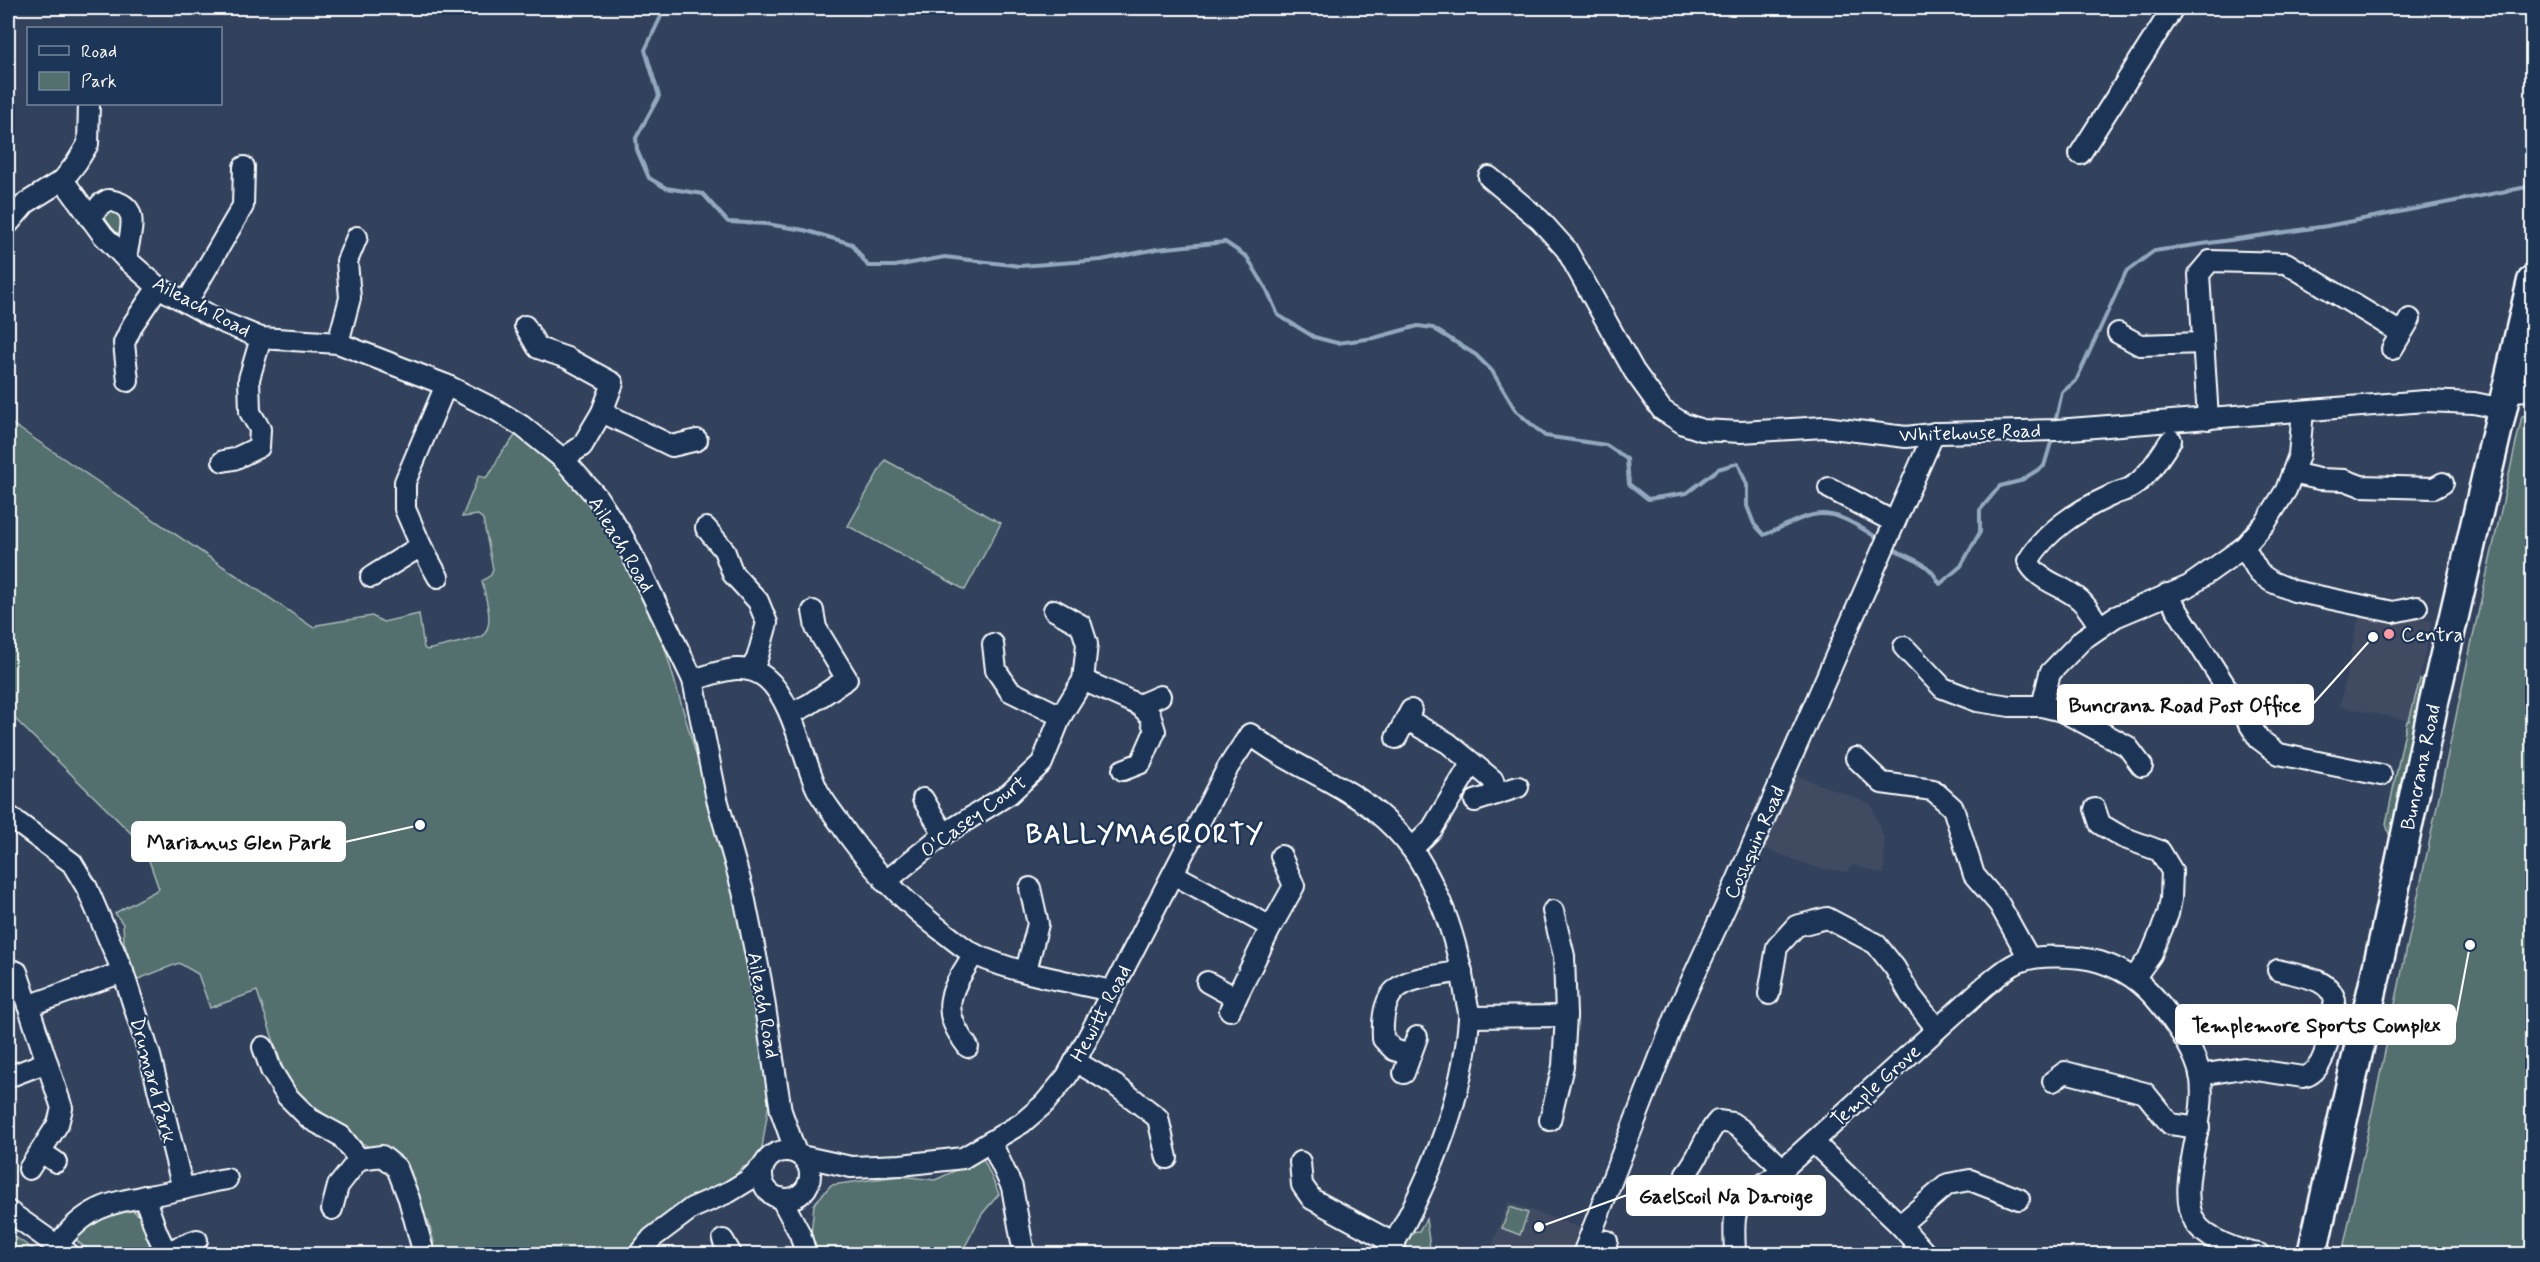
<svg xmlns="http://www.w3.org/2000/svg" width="2540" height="1262" viewBox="0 0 2540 1262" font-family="Mynerve,sans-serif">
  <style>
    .built { fill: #404b62 }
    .green { fill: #53706e; stroke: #a9b8b6; stroke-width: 1.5 }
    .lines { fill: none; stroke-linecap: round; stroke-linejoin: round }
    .stream { stroke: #92a8bd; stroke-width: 4 }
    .minor-casing { stroke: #fff; stroke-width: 24 }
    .highway-casing { stroke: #fff; stroke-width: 33 }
    .minor { stroke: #1d3557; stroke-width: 20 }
    .highway { stroke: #1d3557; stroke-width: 28 }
    .poi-dot { fill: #ff9aa2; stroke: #1d3557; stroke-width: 2 }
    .labels { text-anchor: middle; stroke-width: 4.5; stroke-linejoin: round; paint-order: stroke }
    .street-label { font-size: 20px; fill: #fff; stroke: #1d3557 }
    .poi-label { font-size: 20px; fill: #fff; stroke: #1d3557; text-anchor: start }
    .district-label { font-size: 26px; font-weight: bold; letter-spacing: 1.5px; fill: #fff; stroke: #1d3557 }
    .leader { fill: none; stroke: #fff; stroke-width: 2 }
    .callout-dot { fill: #fff; stroke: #1d3557; stroke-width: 2 }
    .callout { fill: #fff; stroke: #fff; stroke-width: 2 }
    .callout-label { font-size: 21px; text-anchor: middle; font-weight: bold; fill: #111 }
  </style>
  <rect width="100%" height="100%" fill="#32425d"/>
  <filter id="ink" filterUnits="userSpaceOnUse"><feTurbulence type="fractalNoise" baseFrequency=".0167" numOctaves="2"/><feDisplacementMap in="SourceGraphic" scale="12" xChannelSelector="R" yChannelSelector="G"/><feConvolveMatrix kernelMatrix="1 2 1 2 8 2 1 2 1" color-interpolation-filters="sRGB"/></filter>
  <g filter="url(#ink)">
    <!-- built -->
    <g class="built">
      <path d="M2360,611L2432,621L2410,721L2340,706Z"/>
      <path d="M1790,773L1871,804L1884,839V874L1852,865L1847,872L1818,868L1760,847Z"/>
      <path d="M1508,1202L1583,1229L1574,1254H1489Z"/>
    </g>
    <!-- green -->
    <g class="green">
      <path d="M109,209L116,210L124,218L121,244L102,221V216Z"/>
      <path d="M2532,415V1254H2342L2473,636L2522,416Z"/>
      <path d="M8,421L314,628L317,625L372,616L383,622L419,614L424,648L427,650L482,637C496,623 485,599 482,581L491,575L493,569L483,519L478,515L462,517L479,475L485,478C496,471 496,457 504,449C510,444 512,440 516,434L563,469L585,496L611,535L644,595L664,645L737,894L772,1083L760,1161L741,1168L731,1182L679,1205L646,1231L624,1254H436L429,1248L434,1242L428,1220L422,1218L411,1172L362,1143L289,1087L257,991L210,1008L198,974L179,963L136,980L124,942L123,924L115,913L159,889L144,846L8,712Z"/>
      <path d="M885,460L1001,523L965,590L848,526Z"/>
      <path d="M2420,679L2423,680L2390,837L2386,824L2407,721H2409Z"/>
      <path d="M983,1158L999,1194L982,1214L961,1254H820L811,1236L814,1204L831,1185L900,1176L935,1180Z"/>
      <path d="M1510,1207L1528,1213L1520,1235L1502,1228Z"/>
      <path d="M127,1208C147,1215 151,1236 158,1254C130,1254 91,1262 74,1237L90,1218Z"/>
      <path d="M1426,1219L1430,1248L1429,1254H1395L1410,1232L1419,1231Z"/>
      <path d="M8,1232L40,1254H8Z"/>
    </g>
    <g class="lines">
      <!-- stream -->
      <g class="stream">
        <path d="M665,8L645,50L659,96L636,138L637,150L649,178L666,188L703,194L728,222L766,224L804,230L852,244L868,266H895L945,257L1020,266L1101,260L1157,249L1225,242L1247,257L1267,290L1278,315L1314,337L1337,343L1374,338L1418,326L1433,328L1476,355L1492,371L1516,411L1545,436L1606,445L1627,459L1629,484L1648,499L1687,493L1718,469L1738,463L1747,485V506L1754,524L1764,535C1779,529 1798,518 1813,515C1836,510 1858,526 1876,537"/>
        <path d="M2055,423L2062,392L2076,381L2126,272L2154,251L2327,226L2532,186"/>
        <path d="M1894,549C1916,563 1926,559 1940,584L1961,566L1980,532V510L2000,486L2020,481L2044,466L2053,436"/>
      </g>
      <!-- minor casing -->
      <g class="minor-casing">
        <g id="minor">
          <path d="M2080,154L2173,8"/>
          <path d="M1489,177L1540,220L1566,249L1634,371L1662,410L1684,424L1702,430L1741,432L1824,427L1906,437L1940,433L2057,430L2425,401L2474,403L2503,409"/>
          <path d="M63,180L103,235L126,259L158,287L222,322L261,338L338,343L446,385L496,410L522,426L563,459L597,497L622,535L644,578L693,680L717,799L743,891L761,981L781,1111L796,1153"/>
          <path d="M90,218L101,204L108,200C144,205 129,233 126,259"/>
          <path d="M8,224L26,203L63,180L77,162L88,144L89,104"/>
          <path d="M187,302L243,206L244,167"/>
          <path d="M525,326L538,348L567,358L613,383L602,412L582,446L563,459"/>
          <path d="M2118,333L2140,345L2203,343"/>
          <path d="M338,343L350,298L347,261L357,237"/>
          <path d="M2392,349L2410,319"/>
          <path d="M128,381L124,343L133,324L158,287"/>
          <path d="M2508,391L2532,390"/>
          <path d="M602,412L672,446L697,440"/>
          <path d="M2208,419L2199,274L2210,261L2286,263L2401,333"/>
          <path d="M223,461L234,459L259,447L260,429L250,412L249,379L261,338"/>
          <path d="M2292,473L2319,479L2345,480L2361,486L2434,488L2443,483"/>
          <path d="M1829,488L1894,522"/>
          <path d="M706,528L724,550L733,574L758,601L767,623L757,659L751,669"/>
          <path d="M2244,547L2259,573L2272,582L2294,591L2393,612L2417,607"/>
          <path d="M371,577L421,546"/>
          <path d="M438,577L421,546L405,509V482L446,385"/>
          <path d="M2167,594L2259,739L2279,754L2381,775"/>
          <path d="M2100,627C2094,618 2088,607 2080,600C2063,585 2037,581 2028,561C2047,530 2077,511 2110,496C2117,492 2126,491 2132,487C2148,477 2160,456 2171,440"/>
          <path d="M993,644L996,670L1010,691L1061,716"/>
          <path d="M1904,647L1943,688L1977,701L2010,706H2042L2062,711L2127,746L2142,766"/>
          <path d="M693,680C717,673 744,660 766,678C793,700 802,757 817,789C822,799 830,809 837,819C868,866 905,904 950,937C958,943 967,951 976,955C1018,974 1067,981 1112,991"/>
          <path d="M1083,680L1139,705L1150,715L1155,731L1141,763L1123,770"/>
          <path d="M1139,705L1160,696"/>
          <path d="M2042,706L2050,673L2083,639L2115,617L2189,586L2244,547L2266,522L2286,490L2299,455L2303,411"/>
          <path d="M790,714L808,705L847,679L816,628L813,611"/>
          <path d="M1406,719L1448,743L1493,780L1497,794"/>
          <path d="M1396,738L1411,710"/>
          <path d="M1856,758L1882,783L1933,790L1953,808L1974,875L1999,904L2029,958"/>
          <path d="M923,799L944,834"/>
          <path d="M1475,801L1518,787"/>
          <path d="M2095,809L2100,824L2122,837L2160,851L2172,871L2171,899L2168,914L2151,955L2135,977"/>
          <path d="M10,817L72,863L87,888L123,972L150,1056L183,1189"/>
          <path d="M1413,848L1432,829L1471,764"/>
          <path d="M1173,874L1271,927L1230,1010"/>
          <path d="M885,882L944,834L1009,794L1042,763L1061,716L1083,680L1087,644L1081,625L1054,610"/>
          <path d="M1553,911L1564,956L1566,1016"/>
          <path d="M1271,927L1294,886L1281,856"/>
          <path d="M8,969L17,972L62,1108L58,1124L29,1169"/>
          <path d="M1026,971L1038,924L1030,888"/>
          <path d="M1207,982L1236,998"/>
          <path d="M1769,994L1777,947L1796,926L1827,918L1876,944L1895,968L1911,996L1937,1029"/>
          <path d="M28,1006L123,972"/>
          <path d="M1470,1017L1566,1016L1563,1066L1550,1120"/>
          <path d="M263,1047L271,1070L287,1096L310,1119L341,1136L359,1159"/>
          <path d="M968,1047C938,1008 950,992 974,954"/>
          <path d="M1410,1055L1394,1050L1383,1039C1380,975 1411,981 1462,971"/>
          <path d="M1075,1061L1115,1085L1158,1118L1167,1158"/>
          <path d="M1404,1073L1417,1037"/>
          <path d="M2200,1075L2243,1068L2303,1077C2329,1072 2330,1024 2335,1001C2330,977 2298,976 2278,970"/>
          <path d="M8,1077L47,1062"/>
          <path d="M2053,1081L2065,1072L2145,1093L2170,1124L2199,1128"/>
          <path d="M991,1142L1012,1187L1024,1254"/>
          <path d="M1813,1142L1900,1225L1926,1254"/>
          <circle cx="786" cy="1175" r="24"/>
          <path d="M41,1152L56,1162"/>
          <path d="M801,1156L851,1167L901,1165L963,1158L1022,1123L1044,1104L1067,1076L1092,1030L1227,769L1250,734C1288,764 1336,780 1374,810C1409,839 1422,860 1440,901C1453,931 1460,960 1465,992C1466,1001 1470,1011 1469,1019C1463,1101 1428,1184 1388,1254"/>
          <path d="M1300,1162L1302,1185L1312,1199L1395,1244"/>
          <path d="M1686,1173C1700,1157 1704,1136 1718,1121L1732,1123L1742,1130L1783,1169"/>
          <path d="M144,1196L157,1233L167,1254"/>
          <path d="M781,1198L800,1234L806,1254"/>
          <path d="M332,1209L338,1186L359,1159L382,1156L397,1168L409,1199L424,1254"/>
          <path d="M8,1211L69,1254"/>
          <path d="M1900,1225L1948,1184L1970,1180L2019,1199"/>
          <path d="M723,1240L731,1254"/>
          <path d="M57,1246C93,1195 128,1203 182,1189C198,1186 211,1181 227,1179"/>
          <path d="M166,1252L197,1240"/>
          <path d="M639,1254L652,1238L692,1208L729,1192L747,1181L763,1166"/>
          <path d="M1583,1254L1679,1008L1725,908L1934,433"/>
          <path d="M1602,1254L1607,1241"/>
          <path d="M1735,1254C1733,1203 1733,1205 1775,1176L1985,986C1995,979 2004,969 2015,964C2033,953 2080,956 2100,962C2132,972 2151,990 2170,1017C2182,1034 2195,1053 2200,1074C2210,1119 2174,1185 2195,1222C2206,1240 2240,1251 2259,1254"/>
        </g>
      </g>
      <!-- highway casing -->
      <g class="highway-casing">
        <path id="highway" d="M2312,1254L2385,934L2433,706L2532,281"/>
      </g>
      <!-- minor -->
      <use href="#minor" class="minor"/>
      <!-- highway -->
      <use href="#highway" class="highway"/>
    </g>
  </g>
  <!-- markers -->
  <circle class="poi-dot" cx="2389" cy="634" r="6"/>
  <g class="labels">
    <!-- street labels -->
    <g class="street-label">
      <text transform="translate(202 306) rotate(28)" y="7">Aileach Road</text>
      <text transform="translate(1970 432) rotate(-2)" y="7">Whitehouse Road</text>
      <text transform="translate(622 544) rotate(59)" y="7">Aileach Road</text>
      <text transform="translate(2420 767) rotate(-78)" y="7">Buncrana Road</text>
      <text transform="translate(973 816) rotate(-36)" y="7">O'Casey Court</text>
      <text transform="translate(1754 842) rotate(-66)" y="7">Coshquin Road</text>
      <text transform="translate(764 1005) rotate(80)" y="7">Aileach Road</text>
      <text transform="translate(1100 1013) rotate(-62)" y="7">Hewitt Road</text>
      <text transform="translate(154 1080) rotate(75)" y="7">Drumard Park</text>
      <text transform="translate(1875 1085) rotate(-42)" y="7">Temple Grove</text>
    </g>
    <!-- poi labels -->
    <g class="poi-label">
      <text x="2401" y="641">Centra</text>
    </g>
    <!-- district labels -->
    <g class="district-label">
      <text x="1145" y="843">BALLYMAGRORTY</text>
    </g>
  </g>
  <!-- callouts -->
  <path class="leader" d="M2373 637L2313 704M420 825L345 842M2470 945L2455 1024M1539 1227L1627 1195"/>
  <g class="callout-dot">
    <circle cx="2373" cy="637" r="6"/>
    <circle cx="420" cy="825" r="6"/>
    <circle cx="2470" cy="945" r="6"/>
    <circle cx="1539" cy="1227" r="6"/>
  </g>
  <g class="callout">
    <rect x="2058" y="685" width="255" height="39" rx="6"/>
    <rect x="132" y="822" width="213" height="39" rx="6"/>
    <rect x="2176" y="1005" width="279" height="39" rx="6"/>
    <rect x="1627" y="1176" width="198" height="39" rx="6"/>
  </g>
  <g class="callout-label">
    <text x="2185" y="712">Buncrana Road Post Office</text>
    <text x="239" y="849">Marianus Glen Park</text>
    <text x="2316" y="1032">Templemore Sports Complex</text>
    <text x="1726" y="1203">Gaelscoil Na Daroige</text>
  </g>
  <!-- margin -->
  <rect width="2540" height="1262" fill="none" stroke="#1d3557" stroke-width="30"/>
  <rect x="15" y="15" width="2510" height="1232" fill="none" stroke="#fff" stroke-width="2" filter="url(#ink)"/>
  <!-- legend -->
  <rect x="27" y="27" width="195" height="78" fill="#1d3557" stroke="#77869a" stroke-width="1.5"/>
  <rect x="39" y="46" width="30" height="9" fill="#1d3557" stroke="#77869a" stroke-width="1.5"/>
  <text x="81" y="57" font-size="18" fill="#ffffff">Road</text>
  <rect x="39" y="72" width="30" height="18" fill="#53706e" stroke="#77869a" stroke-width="1.5"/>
  <text x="81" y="87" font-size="18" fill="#ffffff">Park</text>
</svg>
